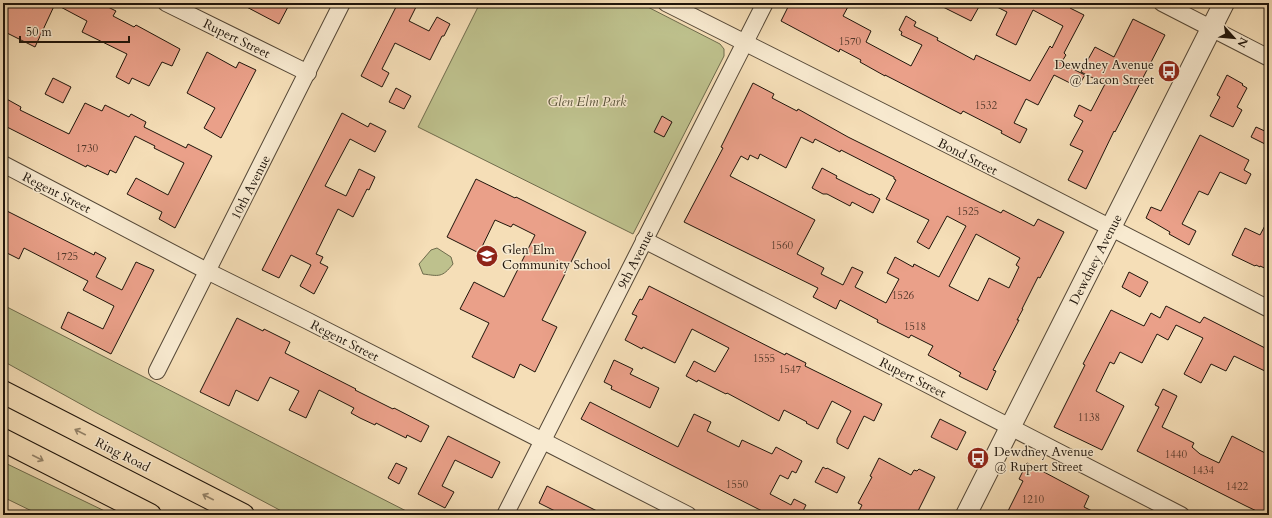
<svg xmlns="http://www.w3.org/2000/svg" width="1272" height="518" viewBox="0 0 1272 518" font-family="Cardo,serif">
  <style>
    .green { fill: #bec18d; stroke: #6e6b4c }
    .building { fill: #eaa089; stroke: #1f150b; fill-rule: evenodd }
    .lines { fill: none; stroke-linecap: round; stroke-linejoin: round }
    .minor-casing { stroke: #544736; stroke-width: 18 }
    .tertiary-casing { stroke: #544736; stroke-width: 22 }
    .motorway-casing { stroke: #1f150b; stroke-width: 24 }
    .minor { stroke: #f8ead0; stroke-width: 16 }
    .tertiary { stroke: #f8ead0; stroke-width: 20 }
    .motorway { stroke: #f5deb7; stroke-width: 22 }
    .oneway { stroke: #95846a }
    .labels { text-anchor: middle; stroke-width: 3; stroke-linejoin: round; paint-order: stroke }
    .number-label { font-size: 11px; fill: #52382a }
    .street-label { font-size: 13px; fill: #1f150b; stroke: #f8ead0 }
    .poi-label { font-size: 13px; fill: #1f150b; stroke: #f8ead0; text-anchor: start }
    .park-label { font-size: 13px; font-style: italic; fill: #575138; stroke: #f8ead0 }
  </style>
  <rect width="100%" height="100%" fill="#f5deb7"/>
  <filter id="stains"><feTurbulence type="fractalNoise" baseFrequency=".005" numOctaves="4"/><feColorMatrix values="0 0 0 0 .2 0 0 0 0 .09 0 0 0 0 .02 0 0 0 .5 -.17"/></filter>
  <radialGradient id="worn" r=".72"><stop offset=".6" stop-color="#630" stop-opacity="0"/><stop offset="1" stop-color="#630" stop-opacity=".3"/></radialGradient>
  <!-- green -->
  <g class="green">
    <path d="M480,3H640L720,44L724,49V56L633,234L418,127Z"/>
    <path d="M437,248L451,257L453,264C442,278 439,276 423,274L419,264L431,250Z"/>
    <path d="M3,305L414,515H289L95,412L3,361Z"/>
    <path d="M3,462L113,515H40L3,497Z"/>
  </g>
  <!-- building -->
  <g class="building">
    <path d="M3,3H100L116,11L113,16L134,27L136,25L180,49L172,66L162,62L149,86L132,78L129,84L116,77L127,54L82,32L87,21L55,4L35,47L3,31Z"/>
    <path d="M239,3H290L279,24Z"/>
    <path d="M398,3H418L409,21L429,31L437,17L450,24L444,36H442L430,60L395,43L382,69L389,73L382,87L361,76Z"/>
    <path d="M790,3H850L843,16L871,31L866,42L911,66L922,45L901,35L902,32L899,30L906,16L916,22L914,26L938,38L937,40L974,60L976,55L1030,81L1050,46L1052,48L1063,26L1033,10L1016,45L996,35L1007,12L989,3H1072L1070,8L1084,15L1064,53L1066,55L1061,63L1085,75L1078,87L1054,75L1038,105L1026,99L1014,123L1027,129L1020,143L1001,133L1002,131L963,111L961,114L885,75V76L860,62L861,60L840,49L839,52L781,21Z"/>
    <path d="M935,3H981L971,21Z"/>
    <path d="M1133,19L1165,35L1115,132L1114,131L1086,189L1068,180L1083,151L1070,145L1083,121L1074,116L1079,105L1091,111L1105,84L1081,72L1095,47L1114,57Z"/>
    <path d="M207,52L236,68L239,62L256,70L221,138L204,128L215,108L187,93Z"/>
    <path d="M1227,75L1243,84L1242,85L1247,88L1237,107L1242,110L1233,127L1210,116L1220,97L1217,95Z"/>
    <path d="M53,78L71,87L63,103L45,94Z"/>
    <path d="M753,83L774,94L772,98L797,111L798,109L848,137L1001,213L1003,210L1034,226L1038,219L1064,232L1040,278L1038,277L1022,309H1023L1017,320H1019L993,370L996,371L987,390L959,376L961,373L928,355L933,346L911,335L909,338L877,322L878,320L840,300L836,309L813,297L818,288L684,222L723,148L721,147ZM801,137L813,143L815,139L840,152L841,150L894,177V179L896,180L886,199L929,220L917,242L929,249L947,216L966,226L939,277L914,264L913,267L895,257L887,273L899,279L886,303L855,287L863,272L852,267L843,285L821,274L824,268L797,254L815,220L730,176L741,156L748,160L750,155L758,159L760,154L786,168ZM976,234L1020,258L1016,265L1019,267L1009,288L989,278L978,301L949,286Z"/>
    <path d="M396,88L411,96L404,109L389,102Z"/>
    <path d="M3,97L21,107L20,110L69,134L85,103L102,111L105,105L129,117L131,114L146,122L144,127L186,148L188,144L212,156L175,228L159,219L162,212L127,194L136,178L168,195L184,163L154,148L155,146L135,136L116,173L110,170L108,175L87,165L86,167L3,125Z"/>
    <path d="M342,113L368,127L370,123L386,131L375,152L350,139L325,186L346,196L359,169L375,177L369,190L367,189L353,217L338,209L316,254L323,257L320,263L328,267L314,294L300,286L311,265L291,255L279,278L262,270Z"/>
    <path d="M662,116L672,122L664,137L654,132Z"/>
    <path d="M1256,127L1269,133V146L1251,137Z"/>
    <path d="M1200,135L1249,160L1244,170L1251,174L1246,184L1220,172L1208,195L1199,191L1182,224L1196,231L1189,245L1169,234L1170,232L1146,218L1151,207L1161,211Z"/>
    <path d="M822,168L837,176L836,178L870,195L871,194L880,199L873,213L852,202L850,206L827,194H823L812,188Z"/>
    <path d="M476,179L515,198L516,197L586,232L542,320L557,327L535,372L520,364L514,378L472,357L489,323L460,309L474,282L504,297L535,235L513,224L511,227L495,220L479,253L447,237Z"/>
    <path d="M3,209L94,255L95,252L106,258L96,277L122,290L136,262L154,270L111,354L61,328L68,312L103,329L114,306L83,290L88,281L24,248L19,259L3,251Z"/>
    <path d="M1269,218V270L1260,266V267L1256,265L1255,266L1232,255L1245,228L1260,235Z"/>
    <path d="M1129,272L1148,282L1140,297L1122,287Z"/>
    <path d="M649,286L785,355L786,353L806,363L805,366L882,404L874,421L864,416L848,449L837,443V439L851,411L832,401L818,429L806,423L807,422L784,410L779,421L727,393L726,394L698,380L697,382L686,376L694,361L715,372L729,348L692,329L675,363L643,347L642,349L625,340L637,316L632,314L640,299L642,300Z"/>
    <path d="M1166,306L1200,323L1204,317L1269,350V373L1234,356L1226,371L1211,364L1201,383L1184,374L1203,338L1176,325L1168,340L1157,334L1142,363L1120,352L1114,364L1110,362L1096,391L1124,406L1102,450L1054,427L1085,365L1083,364L1111,310L1144,326L1151,313L1160,318Z"/>
    <path d="M237,318L263,331L264,329L290,342L285,353L356,389L355,390L393,409L394,408L429,426L421,442L407,435L406,438L376,423L375,425L360,418L351,413L354,408L319,390L306,418L289,410L299,391L270,377L258,401L236,390L229,406L200,392Z"/>
    <path d="M614,360L633,369L630,374L659,388L650,408L611,389L612,386L604,382Z"/>
    <path d="M1163,389L1177,396L1162,427L1194,443L1192,447L1200,454L1219,463L1232,436L1269,455V515H1265L1246,506L1137,451L1159,407L1155,405Z"/>
    <path d="M590,402L678,447L694,414L711,422L707,431L739,447L742,440L772,454L776,447L802,461L796,473L792,471L788,479L780,475L770,494L791,505L794,499L806,505L803,511L810,515H770L606,432L581,419Z"/>
    <path d="M940,419L966,432L957,450L931,437Z"/>
    <path d="M448,436L500,462L492,478L455,460L442,486L454,492L445,508L418,494Z"/>
    <path d="M879,458L911,475L914,470L917,471L919,469L935,477L916,515H857L862,505L858,503L872,477L870,476Z"/>
    <path d="M396,463L407,468L399,484L388,478Z"/>
    <path d="M1027,463L1089,496L1084,507L1100,515H1015L1008,511L1023,481L1019,479Z"/>
    <path d="M823,467L826,469L827,468L845,477L837,493L815,482Z"/>
    <path d="M547,486L605,515H563L539,503Z"/>
  </g>
  <g class="lines">
    <!-- minor casing -->
    <g class="minor-casing">
      <g id="minor">
        <path d="M166,3L308,73"/>
        <path d="M666,3L1012,177L1269,309"/>
        <path d="M1162,3L1269,58"/>
        <path d="M3,164L207,271L308,321L688,515"/>
        <path d="M644,240L915,378L1181,515"/>
        <path d="M157,371L342,3"/>
        <path d="M505,515L765,3"/>
      </g>
    </g>
    <!-- tertiary casing -->
    <g class="tertiary-casing">
      <path id="tertiary" d="M966,515L1224,3"/>
    </g>
    <!-- motorway casing -->
    <g class="motorway-casing">
      <g id="motorway">
        <path d="M3,392L243,515"/>
        <path d="M3,440L150,515"/>
      </g>
    </g>
    <!-- minor -->
    <use href="#minor" class="minor"/>
    <!-- tertiary -->
    <use href="#tertiary" class="tertiary"/>
    <!-- motorway -->
    <use href="#motorway" class="motorway"/>
  </g>
  <!-- one-way arrows -->
  <defs><path id="oneway-shaft" d="M-6 0H5M1.5-3L5.5 0L1.5 3" fill="none" stroke-width="1.6" stroke-linecap="round" stroke-linejoin="round"/></defs>
  <g class="oneway">
    <use href="#oneway-shaft" transform="translate(80 432) rotate(-153)"/>
    <use href="#oneway-shaft" transform="translate(38 458) rotate(27)"/>
    <use href="#oneway-shaft" transform="translate(208 497) rotate(-153)"/>
  </g>
  <!-- icons -->
  <defs>
    <g id="bus-disc" transform="scale(1.15)"><circle r="9.5" fill="#8f2418" stroke="#f8ead0"/><path d="M-5-6H5V4H4V6H2V4H-2V6H-4V4H-5ZM-3.5-4V0h7V-4ZM-3.5 1.2v1.5H-2V1.2ZM2 1.2v1.5H3.5V1.2Z" fill="#fff"/></g>
    <g id="school-disc" transform="scale(1.15)"><circle r="9.5" fill="#8f2418" stroke="#f8ead0"/><path d="M0-5L7-2L0 1L-7-2ZM-4 1L0 2.5L4 1V4Q0 6-4 4Z" fill="#fff"/></g>
  </defs>
  <g fill-rule="evenodd">
    <use href="#bus-disc" x="1169" y="71"/>
    <use href="#school-disc" x="487" y="256"/>
    <use href="#bus-disc" x="978" y="458"/>
  </g>
  <g class="labels">
    <!-- number labels -->
    <g class="number-label">
      <text x="850" y="45">1570</text>
      <text x="986" y="109">1532</text>
      <text x="87" y="152">1730</text>
      <text x="968" y="215">1525</text>
      <text x="782" y="249">1560</text>
      <text x="67" y="260">1725</text>
      <text x="903" y="299">1526</text>
      <text x="915" y="330">1518</text>
      <text x="764" y="362">1555</text>
      <text x="790" y="373">1547</text>
      <text x="1089" y="421">1138</text>
      <text x="1176" y="458">1440</text>
      <text x="1203" y="474">1434</text>
      <text x="737" y="488">1550</text>
      <text x="1237" y="490">1422</text>
      <text x="1033" y="503">1210</text>
    </g>
    <!-- street labels -->
    <g class="street-label">
      <text transform="translate(237 38) rotate(26)" y="5">Rupert Street</text>
      <text transform="translate(968 156) rotate(27)" y="5">Bond Street</text>
      <text transform="translate(250 187) rotate(-63)" y="5">10th Avenue</text>
      <text transform="translate(57 192) rotate(27)" y="5">Regent Street</text>
      <text transform="translate(635 259) rotate(-63)" y="5">9th Avenue</text>
      <text transform="translate(1095 259) rotate(-63)" y="5">Dewdney Avenue</text>
      <text transform="translate(345 340) rotate(27)" y="5">Regent Street</text>
      <text transform="translate(913 377) rotate(27)" y="5">Rupert Street</text>
      <text transform="translate(123 454) rotate(27)" y="5">Ring Road</text>
    </g>
    <!-- poi labels -->
    <g class="poi-label">
      <text x="1154" y="69" text-anchor="end">Dewdney Avenue<tspan x="1154" dy="15">@ Lacon Street</tspan></text>
      <text x="502" y="254">Glen Elm<tspan x="502" dy="15">Community School</tspan></text>
      <text x="994" y="456">Dewdney Avenue<tspan x="994" dy="15">@ Rupert Street</tspan></text>
    </g>
    <!-- park labels -->
    <g class="park-label">
      <text x="587" y="106">Glen Elm Park</text>
    </g>
  </g>
  <!-- margin -->
  <rect width="1272" height="518" fill="none" stroke="#f5deb7" stroke-width="16"/>
  <rect x="4" y="4" width="1264" height="510" fill="none" stroke="#1f150b" stroke-width="2"/>
  <rect x="8" y="8" width="1256" height="502" fill="none" stroke="#1f150b"/>
  <!-- north arrow -->
  <g transform="translate(1234 38) rotate(117)" stroke="#f8ead0" stroke-width="3" paint-order="stroke">
  <path d="M0-3L7 15L0 10L-7 15Z" fill="#1f150b"/>
  <text y="-6" font-size="11" font-weight="bold" text-anchor="middle" fill="#1f150b">N</text>
  </g>
  <!-- scale -->
  <path d="M20 36v6h109v-6" fill="none" stroke="#1f150b" stroke-width="2"/>
  <text x="26" y="36" font-size="12" fill="#1f150b" stroke="#f8ead0" stroke-width="3" paint-order="stroke">50 m</text>
  <rect width="100%" height="100%" filter="url(#stains)"/>
  <rect width="100%" height="100%" fill="url(#worn)"/>
</svg>
